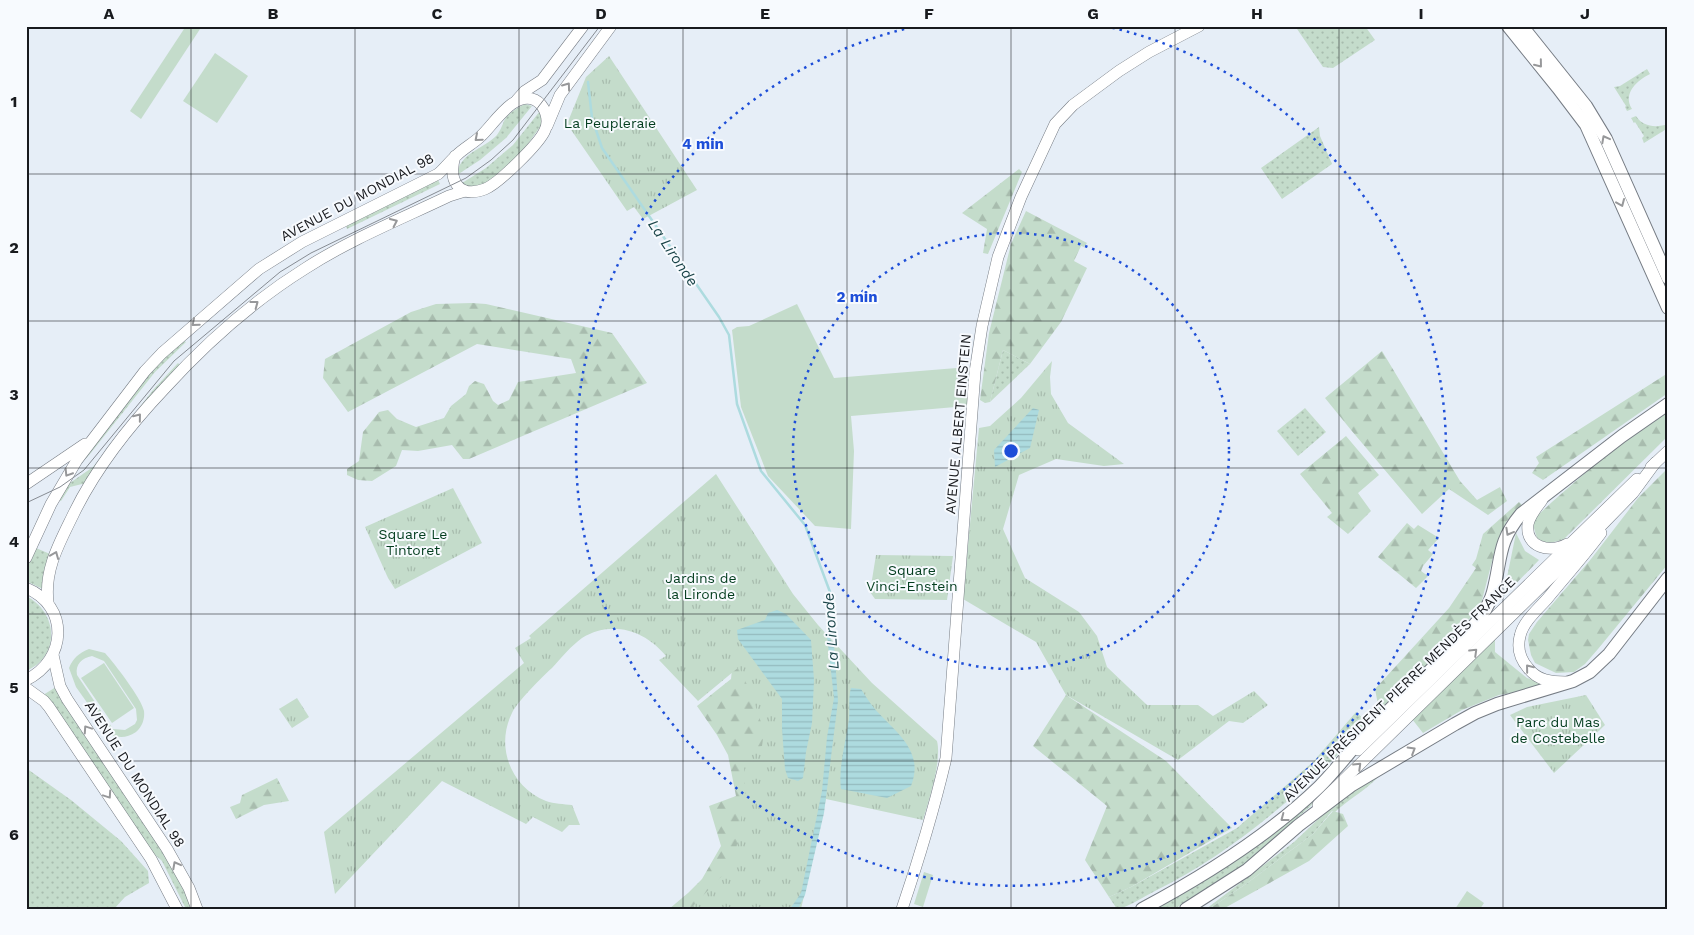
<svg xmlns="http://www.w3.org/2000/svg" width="1694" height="935" viewBox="0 0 1694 935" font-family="'Work Sans',sans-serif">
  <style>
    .grass { fill: url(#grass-dots) }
    .forest { fill: url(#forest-firs) }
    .park { fill: url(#park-tufts) }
    .garden { fill: #c4dccb; fill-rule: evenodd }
    .water { fill: url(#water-rules) }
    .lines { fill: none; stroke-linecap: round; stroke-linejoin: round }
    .stream { stroke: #addbdf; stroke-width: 2.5 }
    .secondary-casing { stroke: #767c84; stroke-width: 12 }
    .primary-casing { stroke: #767c84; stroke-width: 14 }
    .secondary { stroke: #fff; stroke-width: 11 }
    .primary { stroke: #fff; stroke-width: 12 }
    .tram { stroke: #878c93; stroke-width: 1 }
    .oneway { stroke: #97989a }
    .grid { fill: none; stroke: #181a1e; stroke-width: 1; stroke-opacity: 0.55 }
    .ring { fill: none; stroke: #1d4ed8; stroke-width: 2.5; stroke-dasharray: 2.5 5 }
    .labels { text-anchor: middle; stroke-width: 4; stroke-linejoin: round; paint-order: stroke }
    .park-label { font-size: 14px; fill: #033d1e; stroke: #f7fafe }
    .street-label { font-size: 14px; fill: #181a1e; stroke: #f7fafe }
    .water-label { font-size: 15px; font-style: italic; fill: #1a4448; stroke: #f7fafe }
    .centre { fill: #1d4ed8; stroke: #f7fafe; stroke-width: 2.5 }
    .ring-label { font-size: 15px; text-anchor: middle; font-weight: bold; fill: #1d4ed8; stroke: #f7fafe; stroke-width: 4; stroke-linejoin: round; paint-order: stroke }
    .neatline { fill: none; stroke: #181a1e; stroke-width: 2 }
    .grid-label { font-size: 16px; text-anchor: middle; font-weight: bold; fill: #181a1e }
  </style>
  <defs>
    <pattern id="grass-dots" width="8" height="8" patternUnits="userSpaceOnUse" patternTransform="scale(1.25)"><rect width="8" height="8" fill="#c4dccb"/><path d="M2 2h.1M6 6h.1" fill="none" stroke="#a8bcae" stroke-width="1.8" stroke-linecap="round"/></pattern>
    <pattern id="forest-firs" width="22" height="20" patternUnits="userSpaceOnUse" patternTransform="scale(1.25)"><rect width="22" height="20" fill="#c4dccb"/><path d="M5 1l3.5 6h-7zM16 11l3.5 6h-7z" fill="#a8bcae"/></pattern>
    <pattern id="park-tufts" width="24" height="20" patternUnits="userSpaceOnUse" patternTransform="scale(1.25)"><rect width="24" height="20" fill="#c4dccb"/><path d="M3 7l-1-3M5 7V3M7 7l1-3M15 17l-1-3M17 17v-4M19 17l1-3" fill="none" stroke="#a8bcae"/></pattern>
    <pattern id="water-rules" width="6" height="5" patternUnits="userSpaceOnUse" patternTransform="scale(1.25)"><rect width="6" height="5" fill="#addbdf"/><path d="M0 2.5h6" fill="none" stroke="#94bbbf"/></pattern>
  </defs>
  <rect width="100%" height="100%" fill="#e6eef7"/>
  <!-- grass -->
  <g class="grass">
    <path d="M1295,26H1365L1375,40L1333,68L1323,67Z"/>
    <path d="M1647,69L1650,74C1638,80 1622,93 1632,109L1627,111L1625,107L1626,106L1614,87L1620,86Z"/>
    <path d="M525,104L532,106L506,138L480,160L457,175C459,153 484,149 497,135C500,131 502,126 504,121C508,113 517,108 525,104Z"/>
    <path d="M540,111L542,124L521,154L483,186L472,188L462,183L486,168L513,145Z"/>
    <path d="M1636,116C1643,127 1656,128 1668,124V128L1644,143L1642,138L1644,136L1635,122L1634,123L1631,118Z"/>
    <path d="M1319,127L1320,136L1332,164L1282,199L1261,168Z"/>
    <path d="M438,180L440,184L347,229L346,225Z"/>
    <path d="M183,340L186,342L155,372L90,454L78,467L152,369Z"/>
    <path d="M1003,350L1030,364L990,402Z"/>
    <path d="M178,363L181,366L85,486L82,484L70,487L61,501L57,500L67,485L93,467L153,390Z"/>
    <path d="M1305,408L1326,432L1298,456L1277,431Z"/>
    <path d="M36,548L50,554L43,576V589L26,581V568Z"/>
    <path d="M26,596C58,612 61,656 26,671Z"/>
    <path d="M56,687L162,848L194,909H186L162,861L153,853L43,695Z"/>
    <path d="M1356,712L1366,721L1367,725C1305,790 1235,851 1155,891C1143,897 1129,907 1117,909L1109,897L1131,887L1237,828L1313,762Z"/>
    <path d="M26,768L71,800L121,841L148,871L149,883L125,897L114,909H26Z"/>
    <path d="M1381,774C1368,789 1350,798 1335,812L1332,811L1313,834L1246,884L1209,909H1206L1294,842L1329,809L1350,793Z"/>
    <path d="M1312,801L1314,803L1245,864L1205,892L1174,909H1152Z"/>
  </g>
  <!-- forest -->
  <g class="forest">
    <path d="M1019,169L1022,172L988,254L983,253L987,229L962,213Z"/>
    <path d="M1026,211L1087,243L1084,247L1081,246L1074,261L1087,268L1061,322L1030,364L1003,350L990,402L985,403L980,400L989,333L1011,244Z"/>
    <path d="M472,303L486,304L612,333L647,383L469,459H463L452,445L418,451L402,450L396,466L372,481L358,480L347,475V469L359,461L363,432L379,412L388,410L397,419L416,427L444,418L451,406L466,394L469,386L475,381L484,384L493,401L498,405L509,400L518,382L576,373L571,359L477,344L348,412L323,378L325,359L411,312L436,304Z"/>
    <path d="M1382,351L1460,481L1477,500L1500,487L1507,501L1488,515L1449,489L1422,514L1351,430L1325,398Z"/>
    <path d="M1668,373V393L1543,480L1532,473L1539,463L1536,457Z"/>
    <path d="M1668,411V436L1564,539C1553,543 1546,545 1537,538L1533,525L1536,517L1552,502L1600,460Z"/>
    <path d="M1346,436L1379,475L1358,493L1371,511L1348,534L1327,517L1332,513L1300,474Z"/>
    <path d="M1668,468V564L1598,649L1585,664L1574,672L1556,673L1535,663L1531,655L1528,640L1529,634L1537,622L1591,559L1638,498Z"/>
    <path d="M1519,502L1522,505L1506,522L1496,546L1481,604L1449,645L1379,710L1375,689L1449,608L1476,568L1472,565L1476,559L1483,534Z"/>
    <path d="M1407,523L1414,529L1418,525L1439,538L1428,550L1433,554L1423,566L1421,571L1428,576L1416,588L1378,557Z"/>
    <path d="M1516,533L1525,551L1539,560L1503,597Z"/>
    <path d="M1495,638V652L1527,678L1553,686L1499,695L1462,710L1423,733L1412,719Z"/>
    <path d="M734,650L757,681L801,909H669L688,893L702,879L721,846L709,806L736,796L728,755L717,735L697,706L731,679Z"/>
    <path d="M1066,695L1166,761L1232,828L1131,887L1109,897L1085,860L1107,806L1033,746Z"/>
    <path d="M277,778L289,801L264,805L236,819L230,807L240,803L242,795Z"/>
    <path d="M1333,811L1343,814L1348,826L1309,861L1223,909H1209L1246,884L1313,834Z"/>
  </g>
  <!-- park -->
  <g class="park">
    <path d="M609,56L697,190L643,219L634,207L627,211L567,124L586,77Z"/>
    <path d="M1052,361L1050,377L1051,394L1068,423L1124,464L1104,466L1056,459L1019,475L1003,529L1025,578L1079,612L1097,636L1107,667L1147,705H1198L1213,716L1254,691L1268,705L1243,723L1229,721L1178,760L1066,695L1036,642L963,599L979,428L990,426L1021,398Z"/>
    <path d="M716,474L793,594L818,625L872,683L937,741C942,761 929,800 923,820L826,799L801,909H690L721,877L736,850L745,795L744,758L742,753L762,746L764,731L752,696L739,667L698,701L659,660L666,656C646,631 612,619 582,638C571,646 561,658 552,668C542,677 517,702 512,713C495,747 511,787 546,801C554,804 564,804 572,805L580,825H569L562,832L533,817L526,824L442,781L335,894L324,832L524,663L515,648L531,638L529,636Z"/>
    <path d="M453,488L482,543L395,589L388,578L365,527Z"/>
    <path d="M876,555L953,556L947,600L875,599L870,592Z"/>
    <path d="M1586,695L1605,725L1554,773L1510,715L1527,707Z"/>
    <path d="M297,698L309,717L292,728L279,709Z"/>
  </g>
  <!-- garden -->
  <g class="garden">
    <path d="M186,26H202L141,119L130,111Z"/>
    <path d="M215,53L248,76L217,123L183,101Z"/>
    <path d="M797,304L834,378L969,367L967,406L851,416L854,451L851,529L815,526L768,476L741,407L732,330L737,327L749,326Z"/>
    <path d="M89,649L105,653C114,663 142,699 144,711C145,719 142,727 136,732C127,738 120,738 110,735L76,687L69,668C73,658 79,653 89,649ZM92,656L104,661L136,709L137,720L135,724L125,730L113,729L77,675C75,664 82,658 92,656Z"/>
    <path d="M104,663L134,708L112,723L81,678Z"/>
    <path d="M924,872L933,875L923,907L914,904Z"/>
    <path d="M1467,891L1484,903L1480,909H1455Z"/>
  </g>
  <!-- water -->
  <g class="water">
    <path d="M1033,408L1039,410L1030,448L995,467L994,450Z"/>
    <path d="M777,610L786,614L811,640L814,680L812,723L806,752L803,778L798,781L788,778L785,769L782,729V699L738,639L737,630L765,620L768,613Z"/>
    <path d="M827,636L834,644L838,701L824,813L805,895L798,909H790L801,893L822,791L827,737L834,698Z"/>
    <path d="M851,688L861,689C865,695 869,702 874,708C895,732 925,750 911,786L887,798L841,789C838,767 846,742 849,719C850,709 848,698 851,688Z"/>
  </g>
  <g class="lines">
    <!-- stream -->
    <path class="stream" d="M588,82L592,118L602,148L719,317L729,335L737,404L761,471L805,525L830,592L829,639"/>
    <!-- secondary casing -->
    <g class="secondary-casing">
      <g id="secondary">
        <path d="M517,100L525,91L542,80L583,26"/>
        <path d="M547,126L560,95L611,26"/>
        <path d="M1651,467L1668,451"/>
        <path d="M26,484L85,444"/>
        <path d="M1542,500C1537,507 1530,515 1528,524C1525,548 1550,553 1567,544"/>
        <path d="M26,558L51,504L77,460L145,371L162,353L259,269L302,242L438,174C445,168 450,161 457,155C464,148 474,143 481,136C494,124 514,90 535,100C545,105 550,120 545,130C540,143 498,184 485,189C458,199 448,180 455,156"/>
        <path d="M26,588C70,606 67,660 26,680"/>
        <path d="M48,602C44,569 60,542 74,513C97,466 129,426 165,388C207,342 253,301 306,268C351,239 401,219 449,196L465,191"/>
        <path d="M53,655L60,686L67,699L167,849L189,888L197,909"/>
        <path d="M1566,682C1551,682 1538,681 1528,668C1520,659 1517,648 1520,636C1523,622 1538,609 1547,599C1565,577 1584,556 1601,533"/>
        <path d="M26,688L44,701L49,707L151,859L177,909"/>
        <path d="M1358,750L1637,479"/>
        <path d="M1318,805L1559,569L1633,493L1655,463"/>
        <path d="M902,909C919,859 934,809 946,758L975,372L982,326L998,257L1021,197L1055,124L1073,105L1119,71L1149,52L1199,26"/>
      </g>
    </g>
    <!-- primary casing -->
    <g class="primary-casing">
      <g id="primary">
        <path d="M1508,26L1558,88L1586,125L1668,308"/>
        <path d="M1522,26L1586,106L1606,139L1668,278"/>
        <path d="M1142,909C1204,876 1268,836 1319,787C1341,765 1358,740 1380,719C1414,685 1451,653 1481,617C1486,609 1491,600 1493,592C1502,558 1497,543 1521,514L1622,436L1668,404"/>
        <path d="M1186,909L1247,870L1299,825L1352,785L1455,724L1475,713L1497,704L1573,681L1590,672L1609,654L1668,578"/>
      </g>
    </g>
    <!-- secondary -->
    <use href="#secondary" class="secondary"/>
    <!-- primary -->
    <use href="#primary" class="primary"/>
    <!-- tram -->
    <path class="tram" d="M26,503L60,487L84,470L174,361L280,272L311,253L466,178L491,160L513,140L600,26"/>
  </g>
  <!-- one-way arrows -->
  <defs><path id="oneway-chevron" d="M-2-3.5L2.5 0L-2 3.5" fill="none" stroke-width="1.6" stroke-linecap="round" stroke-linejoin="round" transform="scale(1.25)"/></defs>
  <g class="oneway">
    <use href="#oneway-chevron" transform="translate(1539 64) rotate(51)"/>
    <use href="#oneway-chevron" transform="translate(567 86) rotate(-54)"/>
    <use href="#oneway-chevron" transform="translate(478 138) rotate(139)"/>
    <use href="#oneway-chevron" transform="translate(1605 139) rotate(-118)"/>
    <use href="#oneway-chevron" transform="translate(1621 203) rotate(67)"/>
    <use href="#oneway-chevron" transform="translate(394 222) rotate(-25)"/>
    <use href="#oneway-chevron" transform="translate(255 304) rotate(-37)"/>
    <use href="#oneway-chevron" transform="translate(195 323) rotate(139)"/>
    <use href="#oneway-chevron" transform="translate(138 417) rotate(-51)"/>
    <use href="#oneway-chevron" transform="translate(68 473) rotate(122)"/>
    <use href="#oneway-chevron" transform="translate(1509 532) rotate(119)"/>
    <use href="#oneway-chevron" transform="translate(55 555) rotate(-68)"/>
    <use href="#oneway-chevron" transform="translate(1474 652) rotate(-44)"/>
    <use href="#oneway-chevron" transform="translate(1529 668) rotate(-129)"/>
    <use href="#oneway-chevron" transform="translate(87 729) rotate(-124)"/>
    <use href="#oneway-chevron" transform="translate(1412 750) rotate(-31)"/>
    <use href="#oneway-chevron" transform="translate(1358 766) rotate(-44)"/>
    <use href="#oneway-chevron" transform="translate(108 795) rotate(56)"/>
    <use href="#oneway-chevron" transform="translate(1284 818) rotate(143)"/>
    <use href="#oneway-chevron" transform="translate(176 865) rotate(-118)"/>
  </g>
  <!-- grid -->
  <path class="grid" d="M191,26V909M355,26V909M519,26V909M683,26V909M847,26V909M1011,26V909M1175,26V909M1339,26V909M1503,26V909M26,174H1668M26,321H1668M26,468H1668M26,614H1668M26,761H1668"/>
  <!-- distance rings -->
  <g class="ring">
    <circle cx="1011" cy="451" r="218"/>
    <path d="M1105 26A435 435 0 1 1 917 26"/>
  </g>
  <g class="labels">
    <!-- park labels -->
    <g class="park-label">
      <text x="610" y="128">La Peupleraie</text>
      <text x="413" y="539">Square Le<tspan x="413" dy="16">Tintoret</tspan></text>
      <text x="912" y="575">Square<tspan x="912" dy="16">Vinci-Enstein</tspan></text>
      <text x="701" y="583">Jardins de<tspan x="701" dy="16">la Lironde</tspan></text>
      <text x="1558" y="727">Parc du Mas<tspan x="1558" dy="16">de Costebelle</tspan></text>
    </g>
    <!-- street labels -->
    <g class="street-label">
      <text transform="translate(357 197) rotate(-28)" y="5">AVENUE DU MONDIAL 98</text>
      <text transform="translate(958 424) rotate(-85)" y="5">AVENUE ALBERT EINSTEIN</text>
      <text transform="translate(1399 689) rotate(-44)" y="5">AVENUE PRÉSIDENT PIERRE MENDÈS FRANCE</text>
      <text transform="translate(135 774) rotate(57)" y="5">AVENUE DU MONDIAL 98</text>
    </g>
    <!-- water labels -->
    <g class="water-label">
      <text transform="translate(673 253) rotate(56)" y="5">La Lironde</text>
      <text transform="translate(831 631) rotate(-94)" y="5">La Lironde</text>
    </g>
  </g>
  <circle cx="1011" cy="451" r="8" class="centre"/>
  <g class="ring-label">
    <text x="703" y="149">4 min</text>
    <text x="857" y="302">2 min</text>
  </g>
  <!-- border -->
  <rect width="1694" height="935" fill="none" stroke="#f7fafe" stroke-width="55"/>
  <rect x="28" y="28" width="1638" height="880" class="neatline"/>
  <g class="grid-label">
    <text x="109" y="19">A</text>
    <text x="273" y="19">B</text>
    <text x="437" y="19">C</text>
    <text x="601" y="19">D</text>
    <text x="765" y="19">E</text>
    <text x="929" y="19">F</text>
    <text x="1093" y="19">G</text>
    <text x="1257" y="19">H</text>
    <text x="1421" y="19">I</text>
    <text x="1585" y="19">J</text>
    <text x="14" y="107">1</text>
    <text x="14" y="253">2</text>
    <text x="14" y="400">3</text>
    <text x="14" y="547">4</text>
    <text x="14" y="693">5</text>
    <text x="14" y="840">6</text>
  </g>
</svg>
